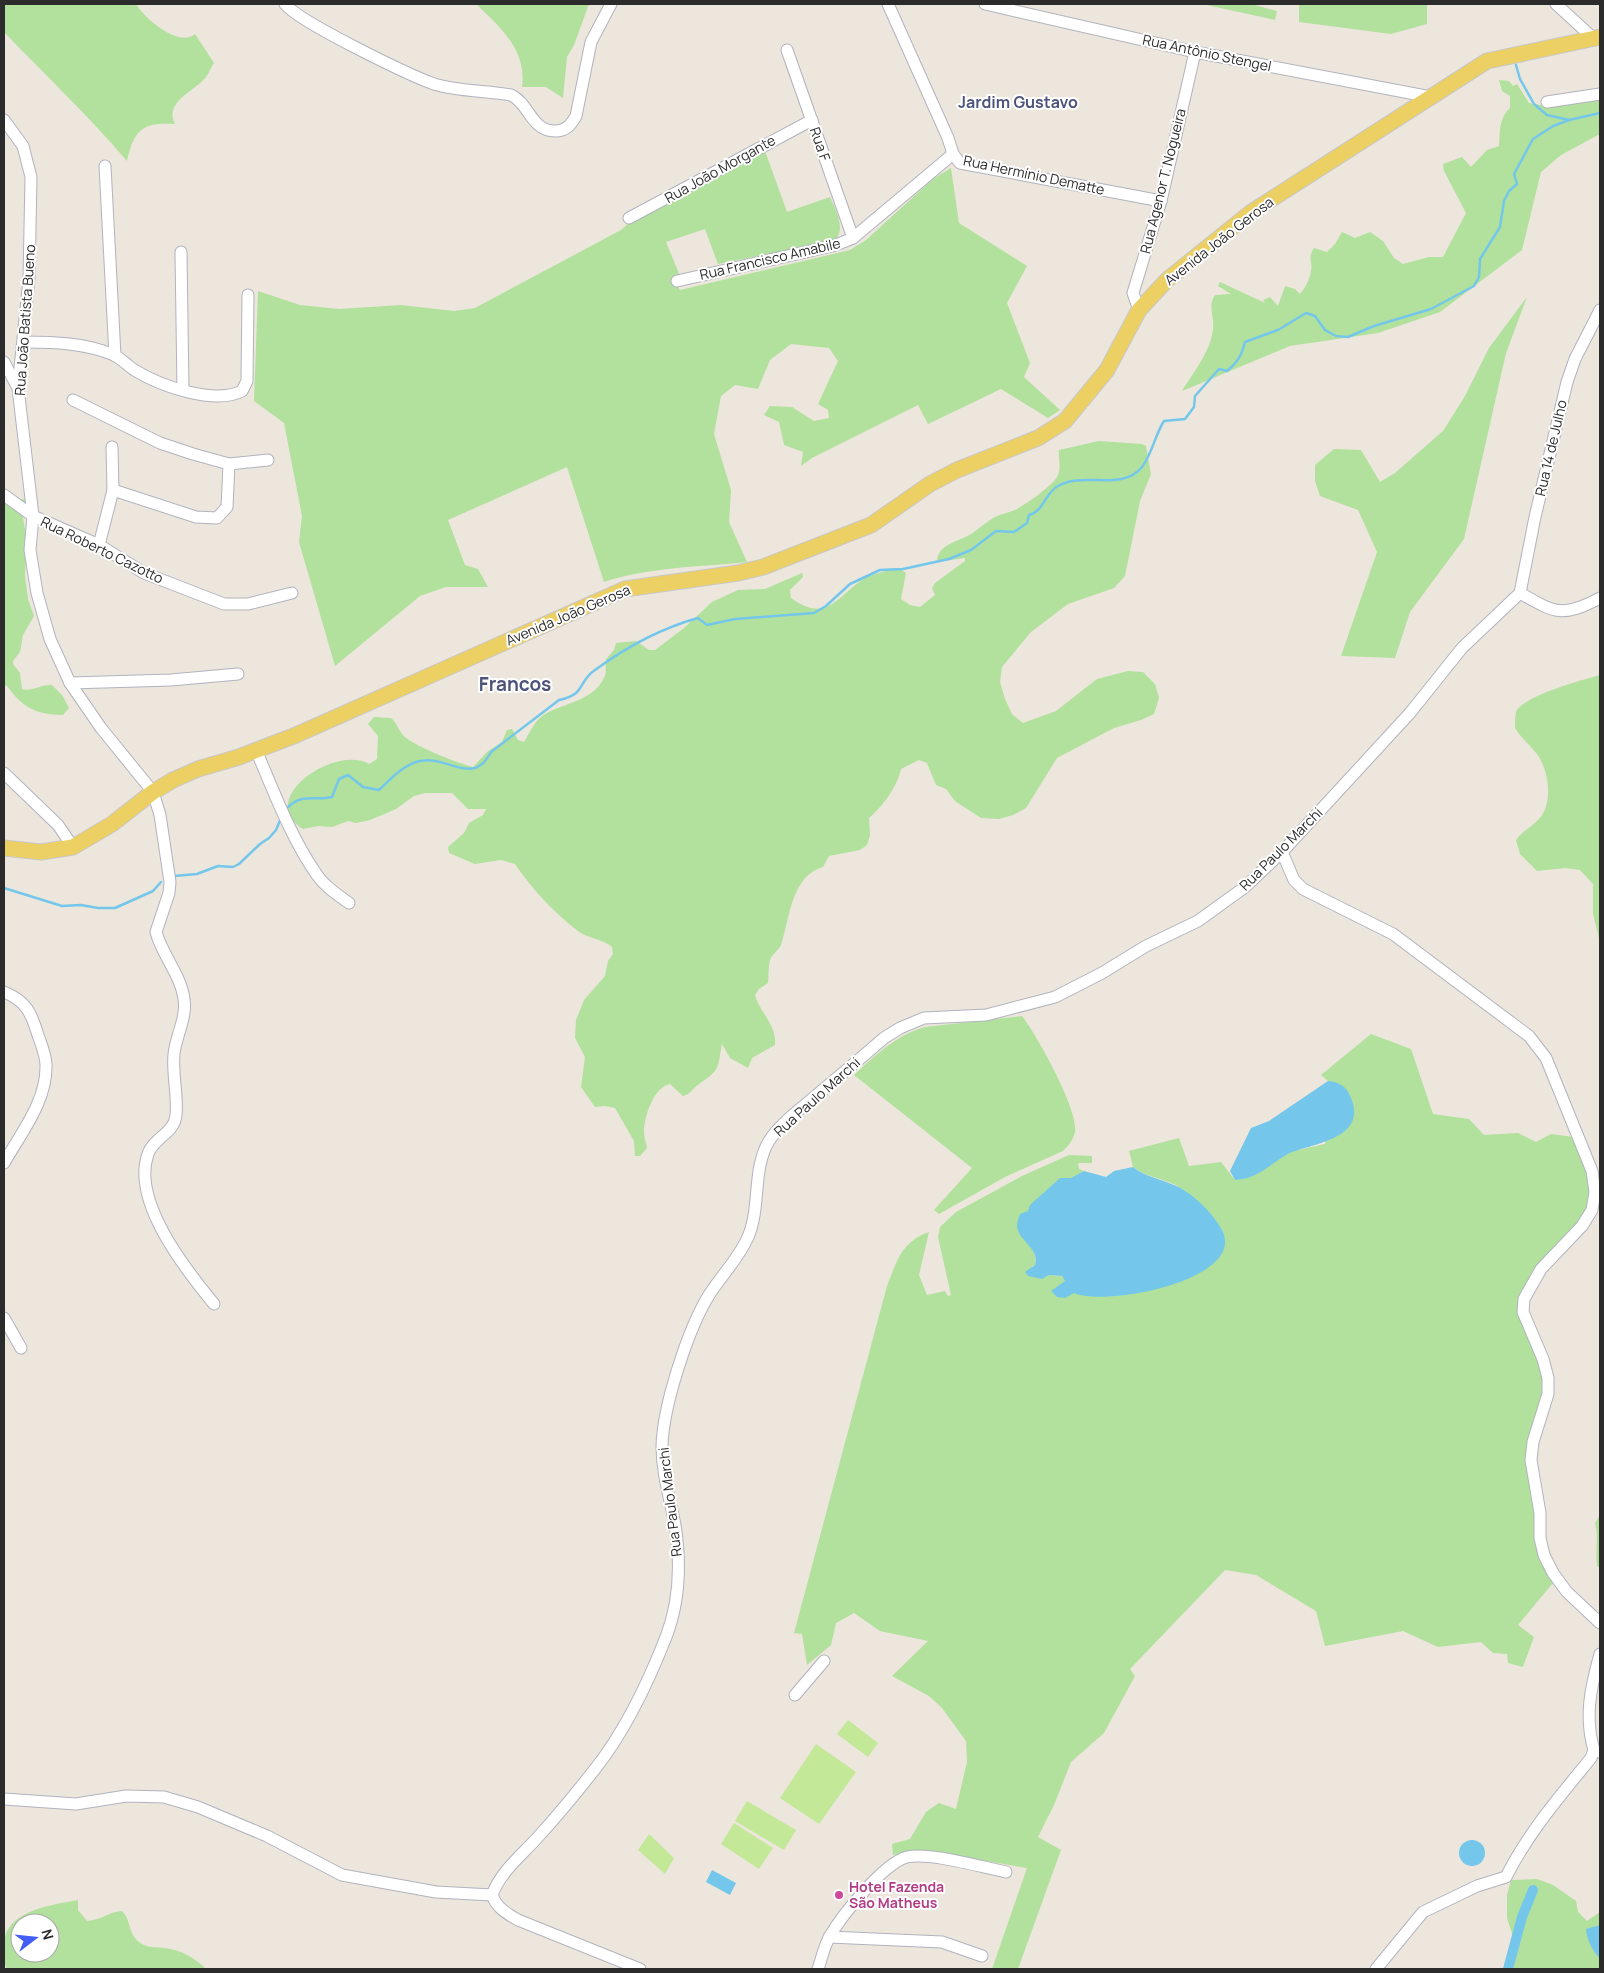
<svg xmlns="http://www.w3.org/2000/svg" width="1604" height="1973" viewBox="0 0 1604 1973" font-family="Manrope,sans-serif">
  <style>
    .green { fill: #b1e19c; fill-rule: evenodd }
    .pitch { fill: #c3e898 }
    .water { fill: #74c7ea }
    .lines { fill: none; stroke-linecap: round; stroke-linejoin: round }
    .stream { stroke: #74c7ea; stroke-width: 2.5 }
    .canal { stroke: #74c7ea; stroke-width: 10 }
    .minor-casing { stroke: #b1b3be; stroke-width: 13 }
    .major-casing { stroke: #c8c8c8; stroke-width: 17 }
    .minor { stroke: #fff; stroke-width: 11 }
    .major { stroke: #ecd063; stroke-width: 15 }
    .hotel-dot { fill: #d1479c; stroke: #fff; stroke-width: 2 }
    .labels { text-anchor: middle; stroke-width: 4; stroke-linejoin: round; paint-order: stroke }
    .street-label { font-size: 14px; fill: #2b2b2b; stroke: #fff }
    .hotel-label { font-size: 14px; font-weight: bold; fill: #b23c85; stroke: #fff; text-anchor: start }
    .quarter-label { font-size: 16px; font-weight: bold; fill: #4d537a; stroke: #fff }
    .district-label { font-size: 19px; font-weight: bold; fill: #4d537a; stroke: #fff }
  </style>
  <rect width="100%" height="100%" fill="#ece6dd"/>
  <!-- green -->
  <g class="green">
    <path d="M4,4H136C144,18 179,48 195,34L214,63C211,67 209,73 206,77C194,92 164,101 175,124C143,122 134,129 127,161C88,115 45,75 4,32Z"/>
    <path d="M476,4H589L574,45L567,57L563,98L546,87H522C527,50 500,27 476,4Z"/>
    <path d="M1202,4H1251L1277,11L1275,20Z"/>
    <path d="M1293,4H1427V24L1391,34L1299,22V5Z"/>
    <path d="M1499,80L1509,81L1513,86L1517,84L1529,103L1546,106L1600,97V134L1561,155L1541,172L1522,250L1440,312L1378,333L1290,346L1182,391C1193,373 1211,351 1213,329C1215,317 1207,307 1215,295L1231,294L1218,286L1220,282L1265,303L1263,300L1270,297L1278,306L1285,286L1295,289L1300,294C1305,288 1310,279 1311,271C1313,261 1307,259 1314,248L1327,252L1335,244L1342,232L1355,238L1370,232L1383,241L1394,258L1403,264L1429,257H1443L1466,213L1444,171L1443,164L1462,157L1471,167L1487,150L1499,146C1500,132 1499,118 1510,108V96L1502,91Z"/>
    <path d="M765,151L787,212L830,197C836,211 846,228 835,241L718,264L705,229L666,242L680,276L673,278L680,290L850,250L866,240L933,179L951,168L959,223L1027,266L1007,303L1030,363L1024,377L1060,410L1048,418L1001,389L928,424L918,405L812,458L801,466L803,452L784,445L779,422L764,415L770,406L792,407L814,421L829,418L828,410L818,404L838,361L829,348L791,344L770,360L758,389L735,385L721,396L714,434L731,490L729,522L747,562C700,567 649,567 604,582L567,467L448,520L465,565L478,569L488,587H446L420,596L335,666L299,542L302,516L284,423L254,401L258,291L300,305L339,309L401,305L454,311L475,308L621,230L632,220Z"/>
    <path d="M1527,297L1506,353L1464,539L1410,612L1395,658L1341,656L1377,552L1358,510L1320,496L1315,481V465L1334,449L1361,450L1380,482L1395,473L1443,431L1465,396L1489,348Z"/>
    <path d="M1099,441L1142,444L1146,446L1151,474L1140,501L1125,576L1114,588L1068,604L1031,632L1002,667L1000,682L1005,699L1012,714L1023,723L1056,711L1097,679L1128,671L1143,672L1155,684L1159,698L1154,714L1141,720L1114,728L1057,758L1026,808L1013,815L999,819L981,818L955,801L946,789L936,785L927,763L919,760L901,769C897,787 883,806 869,818L870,835L867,845L860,850L829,856L823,867C791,876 790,918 781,945C779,950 772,954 770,960C768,967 769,976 768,983L759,989L755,995C760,1013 777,1025 775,1045L752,1058L748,1068L730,1058L722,1044C717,1069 721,1069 699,1084C692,1089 691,1094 683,1096L670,1084C654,1087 644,1116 644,1132C644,1137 646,1143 647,1148L640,1156H635L634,1141L615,1108L605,1106L595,1107L581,1087L585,1057L575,1038L576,1020L584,1000L605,976L608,961L613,954L612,947C603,939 589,939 578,931C553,912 532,889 515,864L501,860L475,864L449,853L448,847L464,833L469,823L483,815L486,809H468L452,793H425L414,796L396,809L370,820L356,823L348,821L332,827L318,826L303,829C254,799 336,744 369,764L377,759L378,736L368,724L374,717L391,718C397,723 398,729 402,734C412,746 458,763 473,767L487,752L502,742L507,730L512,729L518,740L524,742C530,732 535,720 545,714C564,703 593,701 604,678C607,673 605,665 606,659L614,650L616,643L636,641L649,650H655L684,628L712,602L738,590L765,589L802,573L803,577L790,590L791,598C826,623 835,599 862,580C871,574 888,570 900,569L906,573L901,599L910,605L920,607L935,595L932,588L935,583L965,561V558L937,562C937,544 960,541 971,534C979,529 985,523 993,518C1000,514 1008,513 1015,510C1025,505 1052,486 1057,477C1062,468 1058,459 1059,450Z"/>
    <path d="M27,499L22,511L27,542L25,576L28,599L34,616L23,635L20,652L13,661V664L20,673L22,689C32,692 41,684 52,685L62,695L69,708L63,715C36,714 24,709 7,686H4V501Z"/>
    <path d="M1600,675V942L1593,914V884L1580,870L1565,868L1537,871L1520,854L1516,840C1523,831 1531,827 1538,820C1554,805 1549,770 1537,754C1530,745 1521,738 1515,728C1515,723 1515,717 1516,712C1523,696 1582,680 1600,675Z"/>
    <path d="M1022,1016C1036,1034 1079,1110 1075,1132C1073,1140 1069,1145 1063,1151L1005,1177L939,1214L934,1210L972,1168L854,1075C876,1055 896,1035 925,1027Z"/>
    <path d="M1371,1034L1411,1049L1433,1114L1469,1119L1484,1135L1518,1133L1536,1142L1551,1134L1573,1137L1584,1151L1592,1210L1541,1269L1524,1299L1548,1378L1533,1442L1540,1538L1557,1578L1518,1625L1534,1637L1523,1667L1508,1663L1507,1654L1493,1653L1481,1642L1438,1647L1403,1631L1325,1646L1316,1611L1256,1575L1225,1570L1130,1669L1135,1676L1104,1733L1071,1762L1054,1805L1038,1837L1061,1850L1018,1969H992L1027,1868L921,1850L893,1855L892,1844L910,1839L926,1812L939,1803L956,1809L967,1762L966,1741L942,1708L929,1696L892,1676L928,1641L880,1631L854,1613L836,1623L831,1645L807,1665L802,1634L794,1633L887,1286C897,1261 901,1242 929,1232L919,1275L927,1295L945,1291L948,1296L951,1295L938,1237L940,1227L956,1212L1022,1176L1069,1155L1092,1156V1163H1078L1079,1169L1084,1171L1071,1178L1060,1179L1028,1211L1019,1233C1027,1242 1038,1253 1035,1265L1031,1267L1049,1275L1062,1276L1074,1293L1223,1232C1211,1215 1195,1196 1176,1185C1161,1178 1146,1177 1133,1167L1129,1151L1179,1138L1189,1166L1221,1162L1235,1180C1258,1178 1268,1164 1287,1154C1298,1149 1313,1147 1325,1144L1340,1084L1328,1081L1321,1075Z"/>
    <path d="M1600,1515V1568L1597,1566C1595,1551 1599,1538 1595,1523Z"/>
    <path d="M1537,1879L1553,1885L1576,1901L1578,1912L1587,1921L1600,1912V1969H1508L1515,1943L1507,1918V1895L1511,1880Z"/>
    <path d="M78,1900V1910L87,1921C102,1920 110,1911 122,1911C132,1921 127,1935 142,1944C149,1948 157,1947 165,1948C181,1950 195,1958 206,1969H7C3,1962 4,1955 4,1946C4,1910 52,1905 78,1900ZM20,1923H50V1953H20Z"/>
  </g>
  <!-- pitch -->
  <g class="pitch">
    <path d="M848,1720L878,1743L868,1757L837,1734Z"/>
    <path d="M816,1744L856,1772L819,1824L780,1798Z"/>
    <path d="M747,1801L796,1830L784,1850L735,1821Z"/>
    <path d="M734,1823L773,1848L759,1869L721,1844Z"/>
    <path d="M649,1834L674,1858L665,1874L638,1850Z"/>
  </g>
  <!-- water -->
  <g class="water">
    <path d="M1328,1081C1340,1082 1347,1087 1351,1098C1369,1141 1306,1144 1286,1155C1268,1166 1256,1179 1235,1180L1230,1171L1251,1128L1269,1121Z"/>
    <path d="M1133,1167C1146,1177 1160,1179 1174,1185C1192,1192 1215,1215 1223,1232C1244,1281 1104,1307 1074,1293L1065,1298L1057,1297L1051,1291L1065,1281L1062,1276L1049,1275L1042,1279L1028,1276L1025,1272L1035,1265C1040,1248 1018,1241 1017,1226C1017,1222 1019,1217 1020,1214L1028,1211L1030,1205L1060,1178H1071L1084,1171L1106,1177L1114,1171Z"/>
    <circle cx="1472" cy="1853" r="13"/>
    <path d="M712,1870L736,1883L730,1895L706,1882Z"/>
    <path d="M1600,1925V1959C1592,1950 1587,1940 1586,1929Z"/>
  </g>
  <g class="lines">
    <!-- stream -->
    <g class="stream">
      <path d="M1516,65L1520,79L1534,104L1547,115L1569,120L1600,113"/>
      <path d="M288,807C302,793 315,801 332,797L339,779L348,775L363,787L379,790C390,780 401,767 416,762C446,752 472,789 491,752L559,700C587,694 577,682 595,670C625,648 662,628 698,618L707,625L735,619L814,613L826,606L850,584L880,570L903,569L949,559L971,550L996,531L1014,532L1027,523L1029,515C1044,511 1045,493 1058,486C1083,471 1122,492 1142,467C1152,454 1155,435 1164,421L1185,419L1194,407L1195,396L1219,369L1227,371C1237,363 1242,355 1245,342L1278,330L1306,313L1315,316L1325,330L1336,336L1348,337L1374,326L1431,309L1474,286L1479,277L1480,259L1500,227L1504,201L1509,191L1517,184L1514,174L1533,139L1553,126L1569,120"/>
      <path d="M174,876L197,874L218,866L233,867L239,864L260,844L269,838L276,830L281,818"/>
      <path d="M4,888L62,906L81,905L98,908H115L153,891L161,882"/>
    </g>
    <!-- canal -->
    <path class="canal" d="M1508,1969L1522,1917L1533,1890"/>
    <!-- minor casing -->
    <g class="minor-casing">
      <g id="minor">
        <path d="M285,4C299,22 409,75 434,84C456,91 488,91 511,95C529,103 531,131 555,131C566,131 571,125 576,116L591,42L611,4"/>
        <path d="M888,4L948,138L953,154L960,163L1161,201"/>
        <path d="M985,4L1195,52L1431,97"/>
        <path d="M1556,4L1593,38"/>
        <path d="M787,50L853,238"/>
        <path d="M1547,102L1600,94"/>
        <path d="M4,120L23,146L31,177L29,279L18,388L33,516L30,550L37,593L50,639L70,683L101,728L153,792L160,815L170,882L169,893L156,932C162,955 181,975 184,999C187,1018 176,1035 174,1054C172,1074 178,1095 176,1115C175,1133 153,1138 148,1154C131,1201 186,1270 214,1304"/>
        <path d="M105,166L115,356"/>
        <path d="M629,218L812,120"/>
        <path d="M181,252L183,390"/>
        <path d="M677,281L836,245L853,238L953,154"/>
        <path d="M1139,310L1133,293L1161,201L1195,52"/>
        <path d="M24,342C54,342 85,343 114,355C122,359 128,366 136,371C161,386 214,405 242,391L247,381L248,295"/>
        <path d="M4,362L18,388"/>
        <path d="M73,400L160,443L193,454L229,464L268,460"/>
        <path d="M113,490L196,517L217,518L227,507L229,464"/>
        <path d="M4,495L33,516L99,545L144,573L224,604H248L292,593"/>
        <path d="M99,545L113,490L112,447"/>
        <path d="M1520,593C1555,613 1562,618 1600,598"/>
        <path d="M70,683L171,680L238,674"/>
        <path d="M256,750C274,792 291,838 317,875C325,887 338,895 349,903"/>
        <path d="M4,773L58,825L73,847"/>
        <path d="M1282,852L1294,880L1303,889L1393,934L1529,1036L1546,1058L1592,1171L1595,1192L1592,1210L1582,1226L1541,1269L1524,1299L1523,1312L1543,1359L1548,1378V1394L1533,1442L1531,1460L1540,1513V1538L1544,1555L1553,1573L1567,1592L1600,1623"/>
        <path d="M4,992C26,1001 31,1012 38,1035C41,1044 46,1055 46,1065C47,1101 21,1133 4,1163"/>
        <path d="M4,1318L21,1348"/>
        <path d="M795,1695L824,1661"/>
        <path d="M1599,1752L1594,1750C1584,1717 1591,1686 1600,1654"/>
        <path d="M4,1799L76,1804L126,1796L164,1797L198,1807L267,1836L342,1875L436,1892L492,1895"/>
        <path d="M829,1937L942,1942L982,1956"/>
        <path d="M640,1969L518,1920C506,1913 497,1908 492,1895C501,1871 521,1856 538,1837C558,1815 577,1792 595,1769C626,1730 648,1683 666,1637C680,1601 681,1563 675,1525C670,1498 662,1474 662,1446C663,1406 688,1329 709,1295C721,1276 739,1258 748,1237C761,1207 752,1169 769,1141C779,1125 798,1111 812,1099C836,1079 860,1059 884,1038L900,1028L924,1018L986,1015L1055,997L1102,973L1146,946L1198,921L1245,887L1282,852L1410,713L1462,648L1520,593L1535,517L1567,382L1575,359L1600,310"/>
        <path d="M818,1969C822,1958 824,1946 830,1936C842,1915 884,1863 907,1857C930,1852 981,1867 1006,1872"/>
        <path d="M1376,1969L1423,1912L1477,1886L1506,1877C1528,1833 1560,1796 1591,1758L1594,1750"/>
      </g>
    </g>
    <!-- major casing -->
    <g class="major-casing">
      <path id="major" d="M4,848L41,852L73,847L112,824L153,792L173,780L198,769L239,757L296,735L625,589L738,573L763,567L871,525L930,484L957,470L1038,438L1065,421L1107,370L1139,310L1167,280L1250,213L1487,61L1600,37"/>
    </g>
    <!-- minor -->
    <use href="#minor" class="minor"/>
    <!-- major -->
    <use href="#major" class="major"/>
  </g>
  <!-- markers -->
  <circle class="hotel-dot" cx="839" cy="1895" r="5"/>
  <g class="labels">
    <!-- street labels -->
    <g class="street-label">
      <text transform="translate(1207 53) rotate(12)" y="5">Rua Antônio Stengel</text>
      <text transform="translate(820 144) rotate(71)" y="5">Rua F</text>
      <text transform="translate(720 169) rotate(-29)" y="5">Rua João Morgante</text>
      <text transform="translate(1034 175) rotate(12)" y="5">Rua Hermínio Dematte</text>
      <text transform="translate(1163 181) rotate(-76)" y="5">Rua Agenor T. Nogueira</text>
      <text transform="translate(1219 241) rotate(-38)" y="5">Avenida João Gerosa</text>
      <text transform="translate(770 259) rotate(-13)" y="5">Rua Francisco Amabile</text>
      <text transform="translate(25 320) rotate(-86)" y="5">Rua João Batista Bueno</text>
      <text transform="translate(1551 448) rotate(-77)" y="5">Rua 14 de Julho</text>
      <text transform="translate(102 550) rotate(26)" y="5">Rua Roberto Cazotto</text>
      <text transform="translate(568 615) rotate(-23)" y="5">Avenida João Gerosa</text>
      <text transform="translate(1281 849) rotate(-45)" y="5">Rua Paulo Marchi</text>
      <text transform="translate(817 1097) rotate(-42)" y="5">Rua Paulo Marchi</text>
      <text transform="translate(670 1502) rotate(-97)" y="5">Rua Paulo Marchi</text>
    </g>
    <!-- hotel labels -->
    <g class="hotel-label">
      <text x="849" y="1892">Hotel Fazenda<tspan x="849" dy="16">São Matheus</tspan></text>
    </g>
    <!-- quarter labels -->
    <g class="quarter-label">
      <text x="1018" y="108">Jardim Gustavo</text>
    </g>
    <!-- district labels -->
    <g class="district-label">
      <text x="515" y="691">Francos</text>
    </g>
  </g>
  <!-- border -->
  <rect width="1604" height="1973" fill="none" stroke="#2b2b2b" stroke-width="10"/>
  <!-- north arrow -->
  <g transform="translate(35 1938) rotate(74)"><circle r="24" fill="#ffffff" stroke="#aaaaaa"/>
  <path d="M0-4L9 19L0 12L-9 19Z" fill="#435ff3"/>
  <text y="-8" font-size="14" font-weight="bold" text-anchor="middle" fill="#2b2b2b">N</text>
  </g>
</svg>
